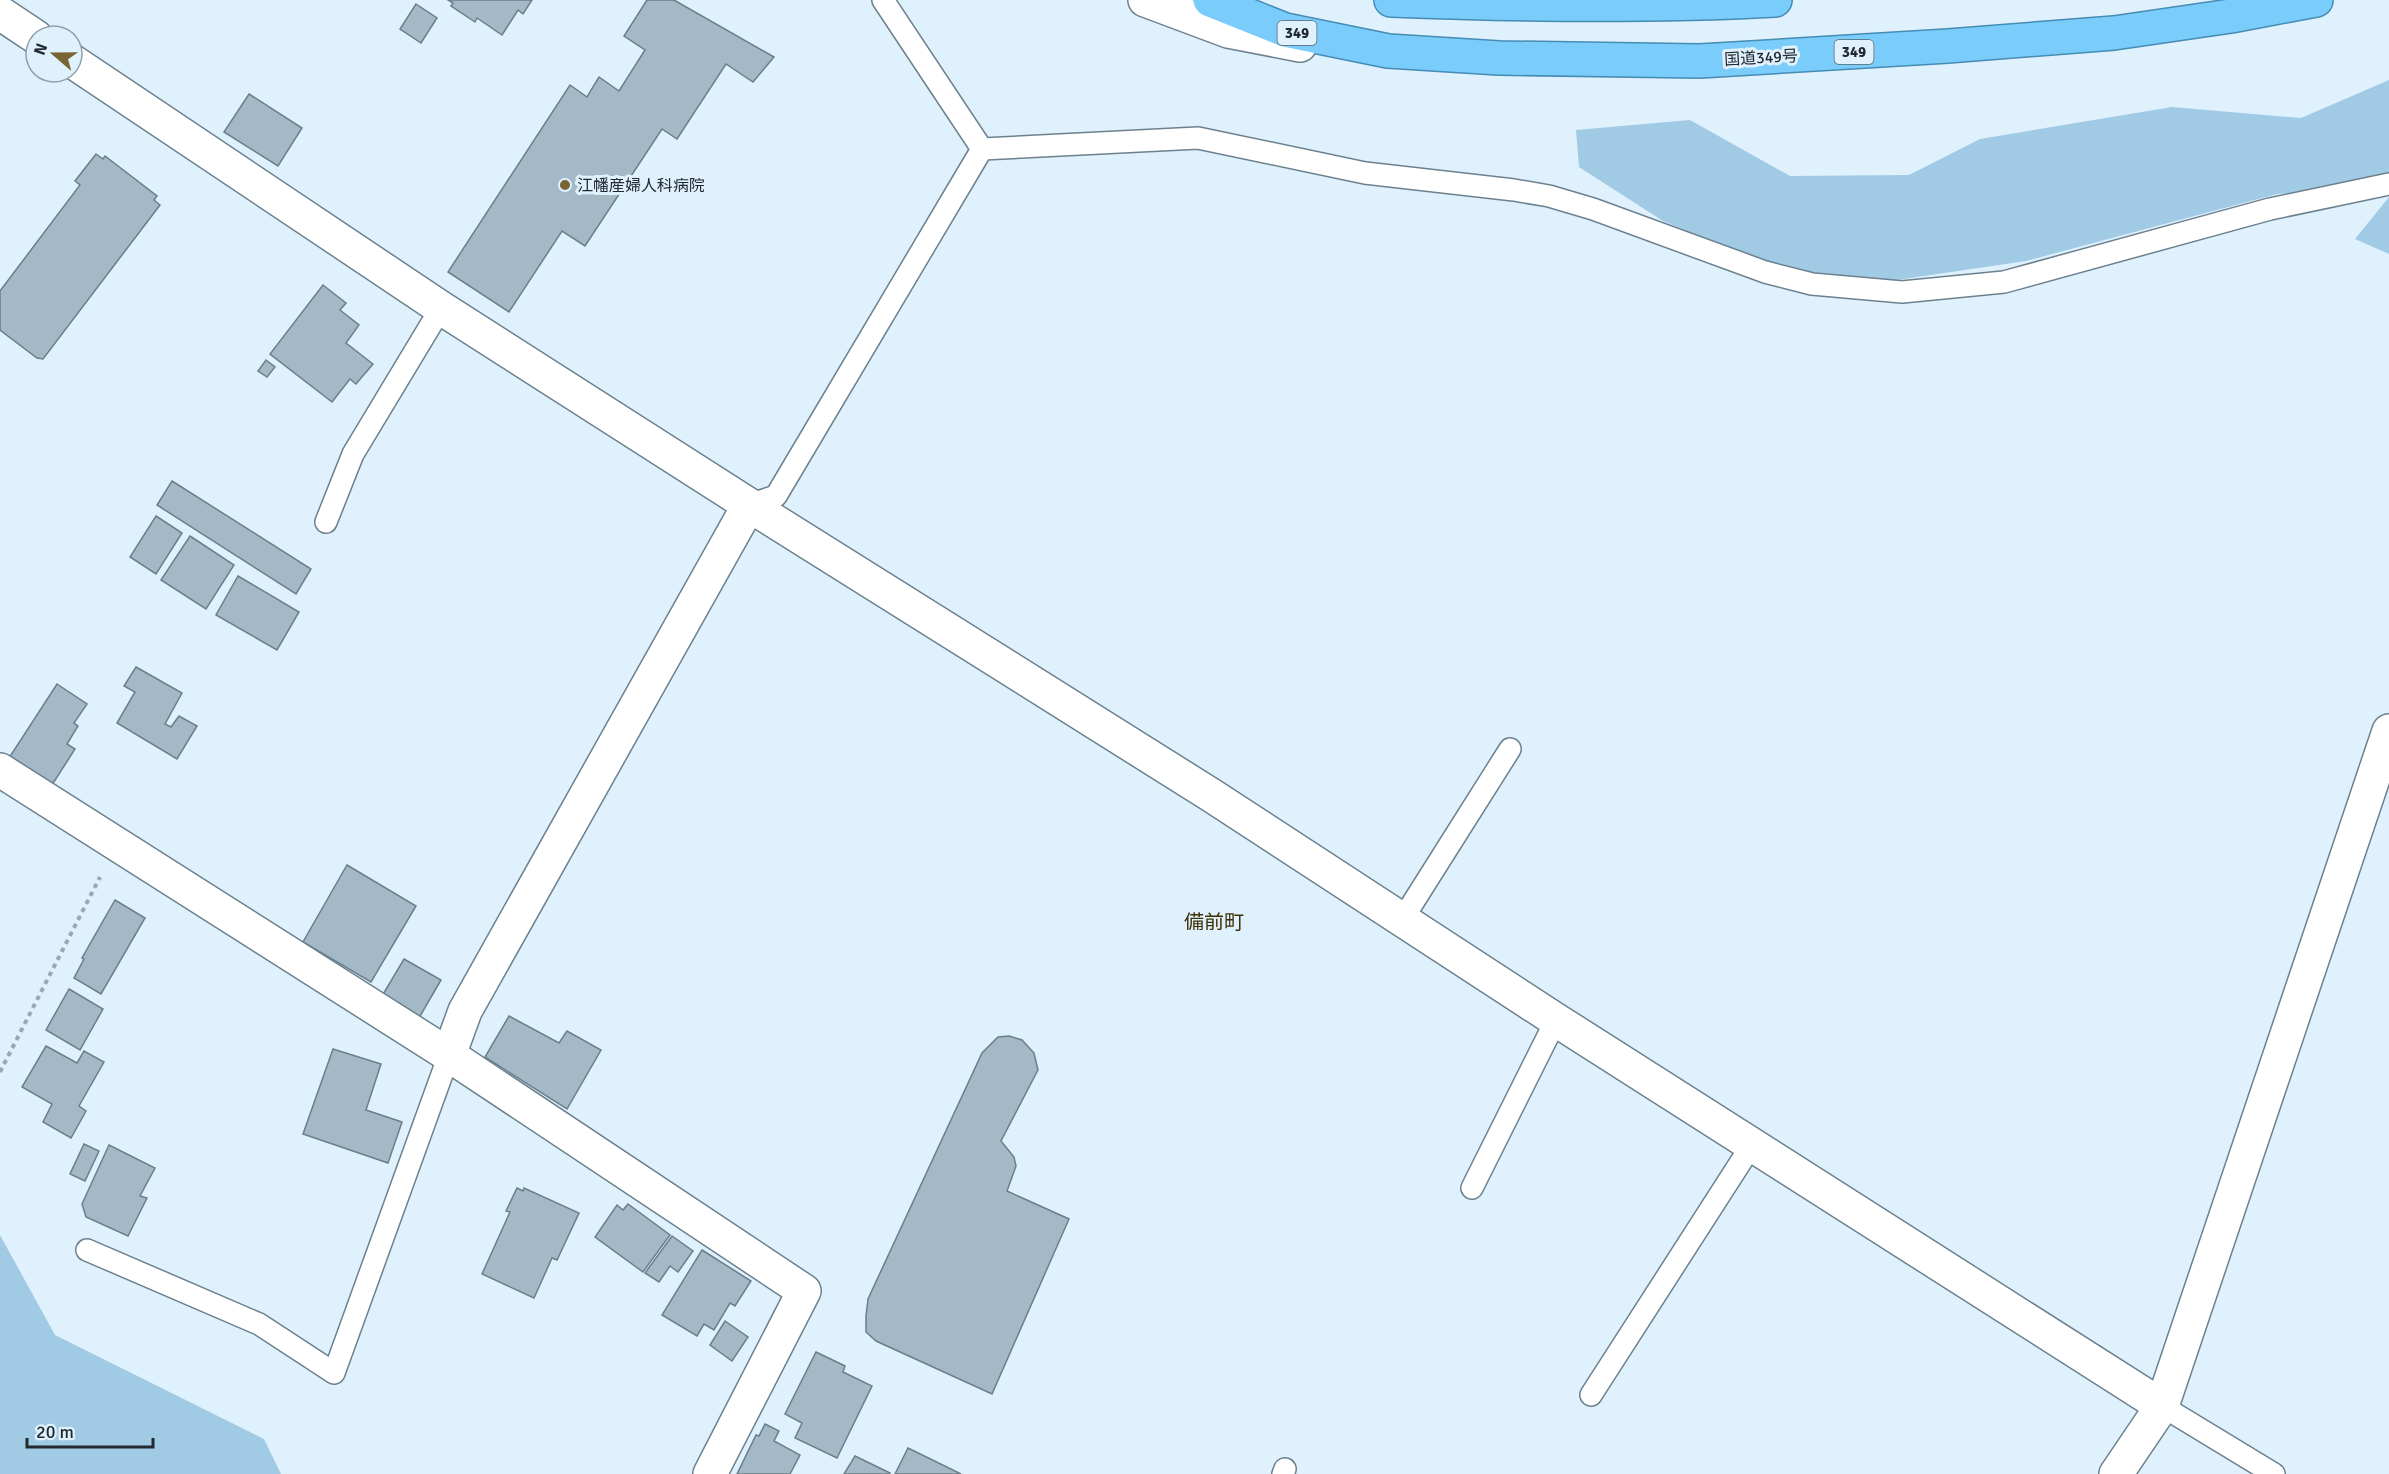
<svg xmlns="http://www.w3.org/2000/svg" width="2389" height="1474" viewBox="0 0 2389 1474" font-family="Signika,'Noto Sans JP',sans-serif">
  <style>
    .green { fill: #a1cae5 }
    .building { fill: #a3b9c7; stroke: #6a7e8b; stroke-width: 1.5 }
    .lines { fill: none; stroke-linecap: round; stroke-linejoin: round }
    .service-casing { stroke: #6c818e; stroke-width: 24 }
    .minor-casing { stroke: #6c818e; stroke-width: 36 }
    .tertiary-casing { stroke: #6c818e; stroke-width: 36 }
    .trunk-casing { stroke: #468cb3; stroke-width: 36 }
    .path { stroke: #99a8b1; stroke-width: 4; stroke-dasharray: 4.5 4.5; stroke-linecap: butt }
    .service { stroke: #fff; stroke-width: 21 }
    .minor { stroke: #fff; stroke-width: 33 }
    .tertiary { stroke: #fff; stroke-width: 33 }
    .trunk { stroke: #7accfb; stroke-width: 33 }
    .poi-dot { fill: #796433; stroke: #dff1fd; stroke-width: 2 }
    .labels { text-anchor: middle; stroke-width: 6; stroke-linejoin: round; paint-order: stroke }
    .shield { fill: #dff1fd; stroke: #5b666e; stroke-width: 1.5 }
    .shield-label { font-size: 15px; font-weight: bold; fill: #222a30 }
    .street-label { font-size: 16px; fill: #222a30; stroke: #dff1fd }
    .poi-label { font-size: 16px; fill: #222a30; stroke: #dff1fd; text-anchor: start }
    .quarter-label { font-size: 20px; fill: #403006; stroke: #dff1fd }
  </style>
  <rect width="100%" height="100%" fill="#dff1fd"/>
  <!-- green -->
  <g class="green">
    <path d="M2389,80V187L2277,194L2026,261L1890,281L1780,269L1663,221L1579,167L1576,130L1690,120L1790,176L1909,175L1980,139L2172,107L2301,118Z"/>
    <path d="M2389,197V254L2355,239Z"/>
    <path d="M0,1235L55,1335L264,1439L281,1474H0Z"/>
  </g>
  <!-- building -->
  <g class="building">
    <path d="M448,0H532L523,14L518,10L502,35L477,18L475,22L451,6L453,3Z"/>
    <path d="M647,0H674L774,57L753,82L726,64L677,139L662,129L585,246L562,231L509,312L448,272L570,85L587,97L599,77L619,91L645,50L624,36Z"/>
    <path d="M416,4L437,18L421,43L400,29Z"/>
    <path d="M249,94L302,128L278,166L224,132Z"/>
    <path d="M96,154L103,159L105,156L157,196L154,200L160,205L43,359L37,358L0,330V291L80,185L75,181Z"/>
    <path d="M323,285L346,303L340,310L359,325L346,343L373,364L356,384L350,379L332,402L270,354Z"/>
    <path d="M266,360L275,367L267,377L258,371Z"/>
    <path d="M172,481L311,569L296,594L157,505Z"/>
    <path d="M156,516L182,533L156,574L130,557Z"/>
    <path d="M190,536L234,565L206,609L161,580Z"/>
    <path d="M238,576L299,612L277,650L216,615Z"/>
    <path d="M136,667L182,693L165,724L171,727L179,716L197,726L177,759L117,723L135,692L124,686Z"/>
    <path d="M57,684L87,704L74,723L78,726L67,744L75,749L52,785L9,758Z"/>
    <path d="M347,865L416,906L371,982L303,942Z"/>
    <path d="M115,900L145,918L101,994L74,978L84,959L82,958Z"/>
    <path d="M404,959L441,980L419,1018L382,996Z"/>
    <path d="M69,989L103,1009L80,1050L46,1030Z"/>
    <path d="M509,1016L559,1043L567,1031L601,1050L567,1109L485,1057Z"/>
    <path d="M1009,1036L1022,1040L1034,1053L1038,1070L1001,1141L1014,1157L1016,1166L1007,1191L1069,1219L992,1394L876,1341L866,1332V1316L868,1299L982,1053L998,1037Z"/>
    <path d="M46,1046L77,1063L84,1051L104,1062L79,1106L86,1111L71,1138L43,1122L52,1104L22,1087Z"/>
    <path d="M333,1049L381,1064L366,1110L402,1122L388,1163L303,1134Z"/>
    <path d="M84,1144L99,1151L85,1181L70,1174Z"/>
    <path d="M109,1145L155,1168L140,1196L147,1198L128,1236L86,1217L82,1204Z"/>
    <path d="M517,1188L523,1191L524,1188L579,1213L557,1260L552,1258L534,1298L482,1274L510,1212L506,1211Z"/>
    <path d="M628,1204L670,1235L643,1272L595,1237L617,1205L623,1210Z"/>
    <path d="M672,1236L693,1251L678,1272L670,1266L659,1282L645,1273Z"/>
    <path d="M702,1250L751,1281L735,1306L730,1303L714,1330L704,1324L697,1336L662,1315Z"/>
    <path d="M725,1321L748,1337L732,1361L710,1345Z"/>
    <path d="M816,1352L845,1366L843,1372L872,1386L837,1458L795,1438L802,1423L785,1414Z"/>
    <path d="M765,1424L779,1431L774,1441L800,1455L790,1474H737L756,1435L759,1436Z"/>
    <path d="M908,1448L961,1474H895Z"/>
    <path d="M855,1456L890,1473L889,1474H844Z"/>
  </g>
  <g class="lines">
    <!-- service casing -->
    <g class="service-casing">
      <g id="service">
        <path d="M883,0L982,149"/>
        <path d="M749,505L776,496L982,149L1198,138L1365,173L1514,190L1549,196L1593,209L1765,272L1812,284L1902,292L2004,282L2270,209L2389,184"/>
        <path d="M326,522L353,454L441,308"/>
        <path d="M1402,920L1510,749"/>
        <path d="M1472,1188L1556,1020"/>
        <path d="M87,1250L259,1324L334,1373L449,1055"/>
        <path d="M1591,1395L1753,1143"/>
        <path d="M2162,1406L2274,1474"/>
        <path d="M1283,1474L1285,1469"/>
      </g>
    </g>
    <!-- minor casing -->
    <g class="minor-casing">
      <g id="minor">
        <path d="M0,13L36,37"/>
        <path d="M72,61L441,308L749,505L1211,795L1556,1020L2162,1406"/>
        <path d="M0,770L449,1055L804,1291L710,1474"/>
        <path d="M2116,1474L2162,1406L2389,731"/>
      </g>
    </g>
    <!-- tertiary casing -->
    <g class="tertiary-casing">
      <g id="tertiary">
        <path d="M1145,0L1228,31L1300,45"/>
        <path d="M449,1055L465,1011L749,505"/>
      </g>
    </g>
    <!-- trunk casing -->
    <g class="trunk-casing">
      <g id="trunk">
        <path d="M1210,0L1285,30L1388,51L1499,58L1700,61L1948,46L2114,33L2231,16L2316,0"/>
        <path d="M1391,0C1519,5 1647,7 1775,0"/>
      </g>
    </g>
    <!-- path -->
    <path class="path" d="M0,1072L100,877"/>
    <!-- service -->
    <use href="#service" class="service"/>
    <!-- minor -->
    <use href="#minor" class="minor"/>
    <!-- tertiary -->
    <use href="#tertiary" class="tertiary"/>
    <!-- trunk -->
    <use href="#trunk" class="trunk"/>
  </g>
  <!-- markers -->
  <circle class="poi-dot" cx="565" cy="185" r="6"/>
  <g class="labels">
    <!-- shield labels -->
    <g class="shield">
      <rect x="1277.5" y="21" width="39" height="24" rx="4.5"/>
      <rect x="1834.5" y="40" width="39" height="24" rx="4.5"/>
    </g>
    <g class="shield-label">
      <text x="1297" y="38">349</text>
      <text x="1854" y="57">349</text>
    </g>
    <!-- street labels -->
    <g class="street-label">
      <text transform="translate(1761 57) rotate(-3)" y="6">国道349号</text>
    </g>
    <!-- poi labels -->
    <g class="poi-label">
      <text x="577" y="191">江幡産婦人科病院</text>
    </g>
    <!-- quarter labels -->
    <g class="quarter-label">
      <text x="1214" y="929">備前町</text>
    </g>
  </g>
  <!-- north arrow -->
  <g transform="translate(54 54) rotate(290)"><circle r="28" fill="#dff1fd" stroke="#93a1ab" stroke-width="1.5"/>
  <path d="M0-4.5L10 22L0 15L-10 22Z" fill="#796433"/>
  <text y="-9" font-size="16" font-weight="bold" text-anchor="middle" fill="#222a30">N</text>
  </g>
  <!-- scale -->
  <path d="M27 1438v9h126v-9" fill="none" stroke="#222a30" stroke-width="3"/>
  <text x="36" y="1438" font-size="18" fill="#222a30" stroke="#dff1fd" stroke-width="4.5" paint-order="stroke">20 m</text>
</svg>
